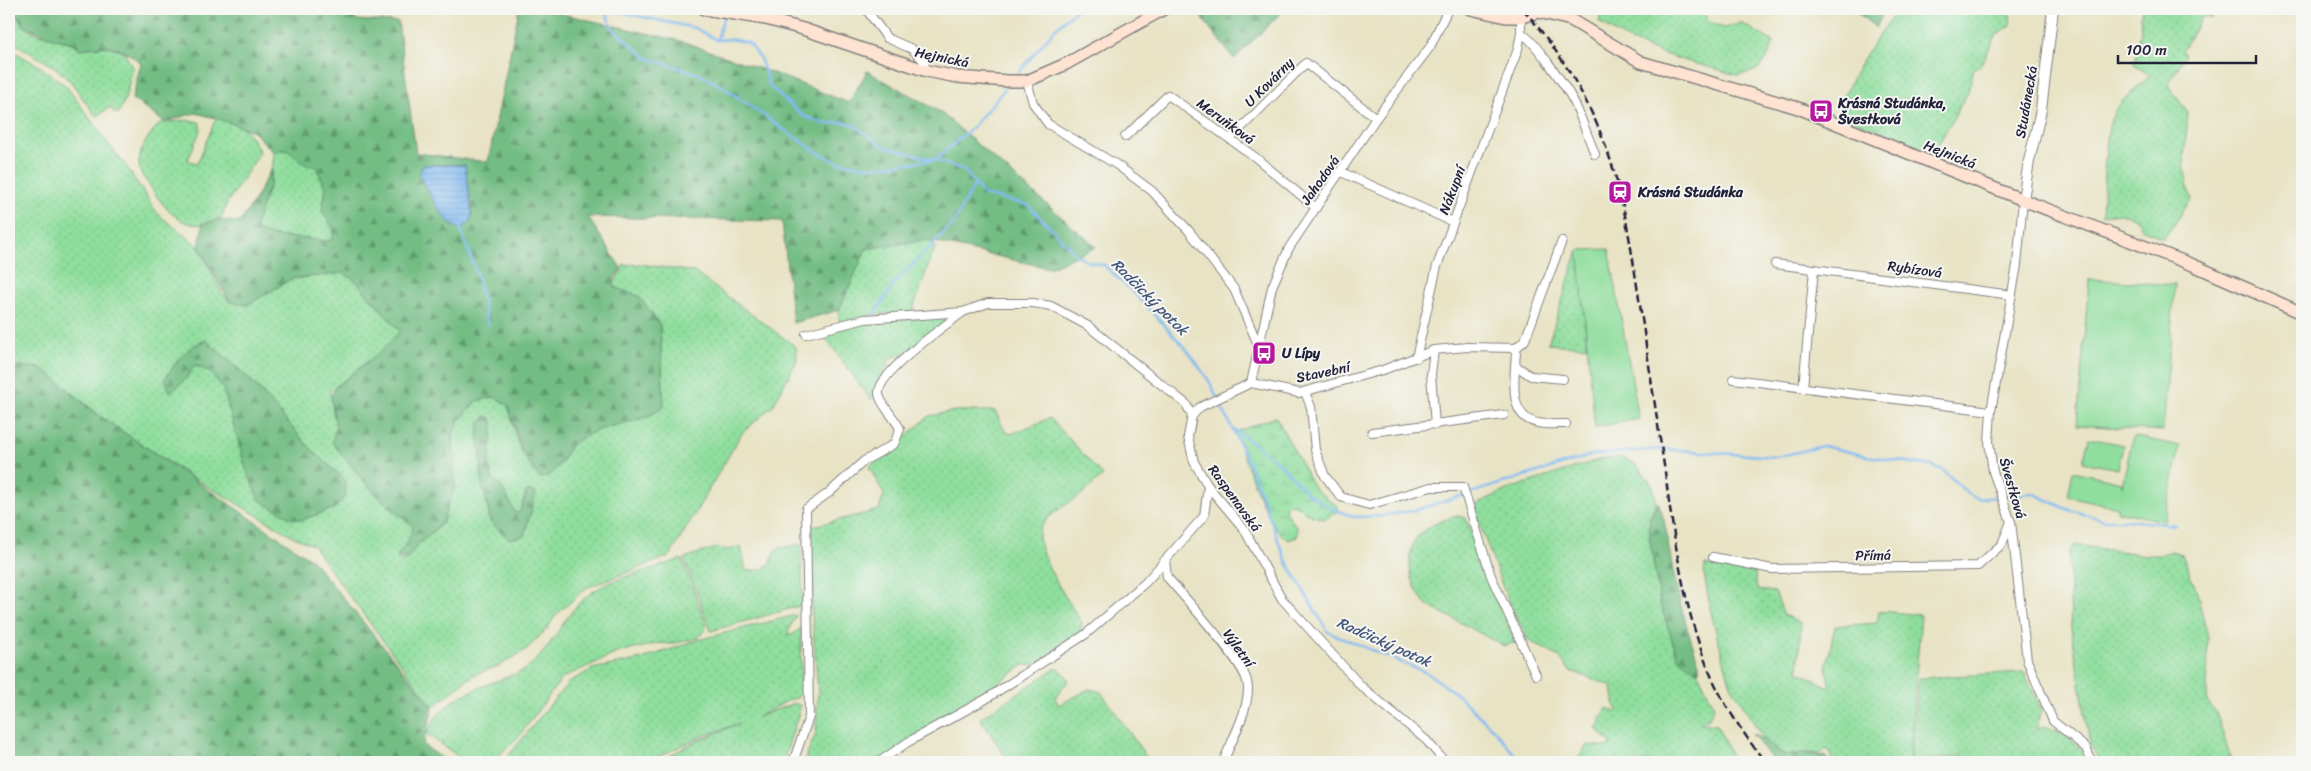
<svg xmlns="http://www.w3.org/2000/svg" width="2311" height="771" viewBox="0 0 2311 771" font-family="Sriracha,sans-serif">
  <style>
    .grass { fill: url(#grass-dots); stroke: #58806c; fill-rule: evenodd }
    .forest { fill: url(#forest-firs); stroke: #4a7060; fill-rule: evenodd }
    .wetland { fill: url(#wetland-marsh); stroke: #58806c }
    .green { fill: #8fde9d; stroke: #58806c }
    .water { fill: url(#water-rules); stroke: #526e96 }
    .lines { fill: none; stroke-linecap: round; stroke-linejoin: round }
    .stream { stroke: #81baf2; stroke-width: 2.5 }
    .minor-casing { stroke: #858280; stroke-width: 10 }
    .tertiary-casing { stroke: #858280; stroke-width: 12 }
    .secondary-casing { stroke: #858280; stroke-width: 14 }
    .minor { stroke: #fff; stroke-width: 8 }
    .tertiary { stroke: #fff; stroke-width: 10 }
    .secondary { stroke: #fee3d2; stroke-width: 11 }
    .rail { stroke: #22223b; stroke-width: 2.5; stroke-dasharray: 8 4; stroke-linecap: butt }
    .labels { text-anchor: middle; stroke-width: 4; stroke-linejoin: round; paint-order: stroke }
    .street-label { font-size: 14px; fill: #22223b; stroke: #f6f6f2 }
    .poi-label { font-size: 14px; font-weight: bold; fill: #22223b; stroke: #f6f6f2; text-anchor: start }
    .water-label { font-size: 15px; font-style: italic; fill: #43577b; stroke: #f6f6f2 }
  </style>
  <defs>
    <pattern id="grass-dots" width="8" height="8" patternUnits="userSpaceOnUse" patternTransform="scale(1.25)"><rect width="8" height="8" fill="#8fde9d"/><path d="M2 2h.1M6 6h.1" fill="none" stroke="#7bbe88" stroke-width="1.8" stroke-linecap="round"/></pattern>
    <pattern id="forest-firs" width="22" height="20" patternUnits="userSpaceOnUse" patternTransform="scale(1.25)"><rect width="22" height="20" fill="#73bd84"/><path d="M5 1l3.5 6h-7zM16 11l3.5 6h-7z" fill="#5e996d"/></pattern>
    <pattern id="wetland-marsh" width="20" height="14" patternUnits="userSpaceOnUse" patternTransform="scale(1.25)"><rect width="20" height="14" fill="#8fde9d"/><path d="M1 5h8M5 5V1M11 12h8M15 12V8" fill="none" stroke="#7bbe88"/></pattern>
    <pattern id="water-rules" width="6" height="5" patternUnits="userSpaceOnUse" patternTransform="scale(1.25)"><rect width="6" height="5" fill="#81baf2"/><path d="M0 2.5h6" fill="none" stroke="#6997c5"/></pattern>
  </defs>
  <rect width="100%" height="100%" fill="#f6f6f2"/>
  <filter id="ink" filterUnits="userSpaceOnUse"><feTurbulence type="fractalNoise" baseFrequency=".02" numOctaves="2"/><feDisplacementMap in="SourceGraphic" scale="10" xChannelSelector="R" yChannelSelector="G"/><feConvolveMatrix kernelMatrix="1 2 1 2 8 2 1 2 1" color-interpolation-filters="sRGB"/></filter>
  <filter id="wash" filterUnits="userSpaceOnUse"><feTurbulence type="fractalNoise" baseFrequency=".0096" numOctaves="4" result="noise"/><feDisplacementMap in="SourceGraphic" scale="20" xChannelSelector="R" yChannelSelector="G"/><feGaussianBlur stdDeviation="1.12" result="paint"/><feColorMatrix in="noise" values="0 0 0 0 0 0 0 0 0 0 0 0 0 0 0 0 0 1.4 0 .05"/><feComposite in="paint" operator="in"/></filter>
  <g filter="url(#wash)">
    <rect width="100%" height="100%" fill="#e8e3c4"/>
    <!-- grass -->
    <g class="grass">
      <path d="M9,9L13,10C34,48 56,28 79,49L108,46L124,52L133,69L125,99L119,113H114L110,107L98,116L95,115L71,82L56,68L9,40Z"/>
      <path d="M1602,9H1701L1710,23L1724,28L1741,23L1772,41L1773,44C1765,66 1759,72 1737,75C1688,61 1641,52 1599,22Z"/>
      <path d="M1899,9H2010L2011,26L1997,34L1980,66L1974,68L1968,92L1933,154L1892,135L1841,116C1835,95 1884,26 1899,9Z"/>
      <path d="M2143,9H2215L2211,19L2203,16L2182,51L2185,55L2168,85L2188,113C2186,150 2179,162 2192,199C2183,209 2172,231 2163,238L2143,230L2137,219L2120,213L2102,215C2104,192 2103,130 2115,111C2124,96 2139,88 2150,75L2134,65L2141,31L2140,16Z"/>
      <path d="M13,51L41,67L67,87L109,145L126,166L158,214L199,247L222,293L230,302L247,305L291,279L344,273L355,280L400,331L382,350L330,391L334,417L413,526L412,538L398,554V558L401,561L408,558L417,545L443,523L452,461L453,434L459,421L477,401L494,397L508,405L518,444L534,472L561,463L572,444L591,432L645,417L664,407L660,325L650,312L613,285L624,265L641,264L694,272L796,347L797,360L773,406L742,433L670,556L586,588L556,615L547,629L527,649L499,666L474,675L465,681L433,707L333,574L313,545L296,538L193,478L109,423L42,368L9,365L11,114L9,54ZM206,340L253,382L309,447L345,480L335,508L302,520L246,469L223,388L210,372L195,365L165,379C175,363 187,346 206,340ZM493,425L489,465L492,478L502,487L515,513L520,512L526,492L524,536L490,522L481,472V452Z"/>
      <path d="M216,118C242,125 248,127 260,153L227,203L222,217C189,238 167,213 150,186C147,182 141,175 140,170C135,155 149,134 159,124C173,122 184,118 199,122L201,128L188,160L197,164Z"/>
      <path d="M279,149L292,152L303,163L316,167L326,188L322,211L334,230L333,239L329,241L275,236L257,231L255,226L257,220L271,180L274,153Z"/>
      <path d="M925,240L932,241L935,247L912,312L871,315L839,322V310L866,249Z"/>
      <path d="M1578,250L1587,347L1548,344Z"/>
      <path d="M934,317H944L945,323L900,357L894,356L889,361L882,375L871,400L822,333L869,322Z"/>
      <path d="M955,411H995L1005,431L1011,434L1050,418L1103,476C1094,483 1086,492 1076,498C1063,507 1050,513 1041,527C1029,546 1072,606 1082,623L1080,631L1067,645L1059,658L1047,665H1024L976,698L949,720L881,762H804L816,733L818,691L812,616L810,527L879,510L884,494L869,467L929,416Z"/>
      <path d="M1621,457L1635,463L1653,486L1656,501L1650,519V541L1660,603L1678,657L1698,672L1714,707L1709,718L1700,723L1717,725L1734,762H1576L1587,745L1610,747L1611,743L1596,729L1607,708L1616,712L1618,709L1615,708L1612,686L1570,671L1559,657L1528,640L1504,591L1480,525L1476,513L1477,504L1506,490L1601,459Z"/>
      <path d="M1458,516L1466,518L1483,572L1516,642L1504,646L1427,605C1411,589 1403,557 1417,537C1426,526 1444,519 1458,516Z"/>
      <path d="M801,544L803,605L711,631L684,558L716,548L729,550L741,546L746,571L762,569L770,564L776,549Z"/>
      <path d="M2074,545L2147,555H2159L2172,551L2182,554L2196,589L2208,637L2207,702L2216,712L2232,762H2100L2090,744L2071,629L2069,552Z"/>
      <path d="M682,559L706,624L705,631L698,638L671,644L660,643L617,653L562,678L520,735L492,762H466L427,734C439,700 474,690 504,678C512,675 522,672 528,667C557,645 565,606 599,588C621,576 656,568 682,559Z"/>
      <path d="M1705,565L1755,572L1757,590L1775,592L1784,615L1801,624L1798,671L1830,688L1826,667L1835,626L1877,623L1879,611L1921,615L1909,762H1833L1831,753L1826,749L1820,754L1803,753L1784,755L1764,740L1730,683L1711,613L1704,574Z"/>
      <path d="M796,615L787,635H792L801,628V692L797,698L789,700L758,717L794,703L801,706L783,762H658L693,743L740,723L706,735L646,762H503L569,682L592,669L642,659L701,639Z"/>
      <path d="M1056,668L1063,672L1069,680L1055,698L1059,705L1089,689L1101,692L1150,762H1009L980,718Z"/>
      <path d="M2024,672L2042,711L2036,730L2045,726C2063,733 2082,743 2090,762H1978L1961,756L1910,762L1919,678Z"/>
    </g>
    <!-- forest -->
    <g class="forest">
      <path d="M11,9H352L355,20L398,22L416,153L488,162L519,9H541L681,41L773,73L849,103L867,71L940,112L1096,247L1049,268L925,240L866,249L839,310L793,323L782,221L588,217L621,268L614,279V287L639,296L660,325L664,407C641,425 608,422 584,437C581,439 577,441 574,443C562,453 559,477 540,478L522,452L508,405L494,397L477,401L459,421L453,434L455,486L442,523L417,545L408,558H398C399,547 411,544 413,526C381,503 356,473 332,442L336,428L331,397L335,388L382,350L400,331L355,280L344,273L291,279L247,305L230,302L199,247L203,223L218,220L240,222L253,203L271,169L270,185L255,226L257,231L275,236L329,241L333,239L334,230L322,211L326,188L316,167C311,166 305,165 301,162C291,155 287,144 274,153L253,131L216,118L195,113L164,122L132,99L141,63C115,42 111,46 79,49L71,42L55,39L24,26ZM424,165H465L472,214L453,227L419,174Z"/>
      <path d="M1195,9H1285L1234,59Z"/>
      <path d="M1853,9H1885L1876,28Z"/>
      <path d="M206,340L253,382L309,447L345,480L346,495L335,508L302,520L291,518L259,500L246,469L223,388L210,372L195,365L185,380L170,392L165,379C175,363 187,346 206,340Z"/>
      <path d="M9,365L42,368L94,412L312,560L433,707L423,745L448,762H9Z"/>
      <path d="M486,416L491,418L493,425L489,465L492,478L502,487L515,513L520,512L528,490L536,493L524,536L509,539L490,522L487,501L482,486L481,452L478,434L480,422Z"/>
      <path d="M1658,502C1667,524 1668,547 1673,570C1679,604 1690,637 1701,670L1698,672L1678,658L1660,603L1650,541V519Z"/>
      <path d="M1752,734L1764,740L1784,755L1803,753L1826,756L1829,762H1774Z"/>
    </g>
    <!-- wetland -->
    <path class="wetland" d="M1276,417L1315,489L1337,506L1338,511L1325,519L1310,515L1295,505L1287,504L1285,510L1297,528V537L1288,540C1267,529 1244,456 1235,432Z"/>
    <!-- green -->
    <g class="green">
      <path d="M1609,249L1639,419L1595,427L1578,250Z"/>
      <path d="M2089,279L2175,285L2163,431L2077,425Z"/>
      <path d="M2133,436L2180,446L2164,521L2117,511V507L2068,496L2073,471L2122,482V486Z"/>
      <path d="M2089,438L2123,445L2118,469L2083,462Z"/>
    </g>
    <!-- water -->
    <path class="water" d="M424,165H465L472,214L470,222L461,229C441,222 430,192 419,174Z"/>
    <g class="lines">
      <!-- stream -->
      <g class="stream">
        <path d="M605,9L695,28L717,40L731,39L749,43L760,58L770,87L803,116L826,124L844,122L854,125L883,146L935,160L964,170L984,195L1028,205L1077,255L1086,261L1104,265L1139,298L1188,351L1209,381L1249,463L1286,561L1328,632L1427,673L1454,692L1494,730L1517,757L1519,762"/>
        <path d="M605,9L612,28L647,58L699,74L720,85L815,151L837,162L871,167L935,160L973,127L1008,85"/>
        <path d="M717,40L724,15"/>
        <path d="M1015,77L1055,29L1077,9"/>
        <path d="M460,227L477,275L488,326"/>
        <path d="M874,316L895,282L952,225L975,184"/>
        <path d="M1234,429L1280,464L1307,493L1330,508L1354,517L1382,516L1416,510L1592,455L1661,449L1777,457L1823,446L1867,456L1932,466L1943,470L1968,494L1978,499L2032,493L2067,509L2104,520H2127L2175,525"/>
      </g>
    </g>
  </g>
  <g filter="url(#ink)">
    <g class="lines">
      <!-- minor casing -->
      <g class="minor-casing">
        <g id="minor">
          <path d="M866,9L887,38L912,49L923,60L927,71"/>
          <path d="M1521,33C1534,39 1568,90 1575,104C1582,120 1588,137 1595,154"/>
          <path d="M1027,81L1033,103L1048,124L1117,165L1152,191L1189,231L1234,289L1259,347"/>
          <path d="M1125,137L1168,95L1255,157L1316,208"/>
          <path d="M1230,139L1306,63L1376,118"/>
          <path d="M1341,172L1453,222"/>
          <path d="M2023,200L2017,265L1991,411L1989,442L1993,472L2011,522L2027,660L2053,721L2086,748L2092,762"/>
          <path d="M1775,264L2012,295"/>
          <path d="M806,334L865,319L963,312L988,303H1033L1051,306L1088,326L1186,404L1192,416L1188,437L1194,462L1208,486L1244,529L1282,599L1361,686L1426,740L1445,762"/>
          <path d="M1516,348C1516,373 1505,417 1538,423C1547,425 1557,424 1566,424"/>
          <path d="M1434,350L1431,374L1435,425"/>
          <path d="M1416,358L1437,266L1518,49L1521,33V17"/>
          <path d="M1516,366L1531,376L1563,379"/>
          <path d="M1733,379L1991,411"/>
          <path d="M1251,383L1272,287L1289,248L1376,118L1430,47L1448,9"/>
          <path d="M1803,388L1814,269"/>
          <path d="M1305,392L1311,407L1315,450L1325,476L1341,497L1369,505L1431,487H1463L1491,576L1536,675"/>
          <path d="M1192,416L1200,407L1251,383L1299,393L1383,370L1434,350L1467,347L1516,348L1525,340L1562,241"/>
          <path d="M1372,432L1504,415"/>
          <path d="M1713,557L1772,569L1978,566L2002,544L2010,524"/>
          <path d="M1165,560L1167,577C1184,597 1242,660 1247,681C1253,703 1231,742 1223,762"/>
          <path d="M793,762L809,717L806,509L830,492L864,461L894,444L900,429C896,419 879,403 879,393C878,372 946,325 963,312"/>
          <path d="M879,762L908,742L986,699L1086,634L1146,582L1204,516L1208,486"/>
        </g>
      </g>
      <!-- tertiary casing -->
      <g class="tertiary-casing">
        <path id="tertiary" d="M2023,200L2029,161L2041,110L2053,9"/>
      </g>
      <!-- secondary casing -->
      <g class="secondary-casing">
        <g id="secondary">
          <path d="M704,9L766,19L803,29L927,71L957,77L1007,81H1027L1066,64L1164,9"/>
          <path d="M1471,9L1506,17H1521L1539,12L1571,20L1641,62L1798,108L2023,200L2193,265L2302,313"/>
        </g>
      </g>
      <!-- minor -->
      <use href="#minor" class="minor"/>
      <!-- tertiary -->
      <use href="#tertiary" class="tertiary"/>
      <!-- secondary -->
      <use href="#secondary" class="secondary"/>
      <!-- rail -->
      <path class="rail" d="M1523,9C1562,54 1593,105 1611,162C1625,204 1631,248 1638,292C1647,352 1656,412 1665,472C1674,538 1683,604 1707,666C1721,701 1742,732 1765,762"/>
    </g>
  </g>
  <!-- icons -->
  <defs>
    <g id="bus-square" transform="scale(1.25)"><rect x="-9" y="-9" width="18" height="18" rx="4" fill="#b5179e" stroke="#f6f6f2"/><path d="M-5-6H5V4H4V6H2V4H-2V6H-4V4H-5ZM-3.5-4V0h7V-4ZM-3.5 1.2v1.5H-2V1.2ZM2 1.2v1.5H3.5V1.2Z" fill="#fff"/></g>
    <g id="station-square" transform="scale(1.25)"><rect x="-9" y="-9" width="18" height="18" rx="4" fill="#b5179e" stroke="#f6f6f2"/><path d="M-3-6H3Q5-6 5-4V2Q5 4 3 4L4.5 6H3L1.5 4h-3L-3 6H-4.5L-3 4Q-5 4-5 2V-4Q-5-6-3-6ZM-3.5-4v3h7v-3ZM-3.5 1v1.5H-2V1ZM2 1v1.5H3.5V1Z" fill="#fff"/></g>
  </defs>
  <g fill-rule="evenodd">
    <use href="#bus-square" x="1821" y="111"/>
    <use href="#station-square" x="1620" y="192"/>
    <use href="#bus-square" x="1264" y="353"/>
  </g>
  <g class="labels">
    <!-- street labels -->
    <g class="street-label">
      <text transform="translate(942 57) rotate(12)" y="5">Hejnická</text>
      <text transform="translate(1269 82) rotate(-45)" y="5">U Kovárny</text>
      <text transform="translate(2026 102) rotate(-80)" y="5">Studánecká</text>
      <text transform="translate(1226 121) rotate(36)" y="5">Meruňková</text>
      <text transform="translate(1950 154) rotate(22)" y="5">Hejnická</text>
      <text transform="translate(1320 180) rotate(-55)" y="5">Jahodová</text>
      <text transform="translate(1452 190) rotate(-69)" y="5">Nákupní</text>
      <text transform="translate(1915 269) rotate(8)" y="5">Rybízová</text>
      <text transform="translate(1323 372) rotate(-12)" y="5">Stavební</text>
      <text transform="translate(2013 488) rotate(74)" y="5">Švestková</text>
      <text transform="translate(1235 498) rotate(54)" y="5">Raspenavská</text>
      <text transform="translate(1873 555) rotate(-1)" y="5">Přímá</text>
      <text transform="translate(1239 648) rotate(55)" y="5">Výletní</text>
    </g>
    <!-- poi labels -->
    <g class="poi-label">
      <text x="1838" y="108">Krásná Studánka,<tspan x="1838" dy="16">Švestková</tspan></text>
      <text x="1638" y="197">Krásná Studánka</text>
      <text x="1282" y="358">U Lípy</text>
    </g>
    <!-- water labels -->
    <g class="water-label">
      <text transform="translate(1150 297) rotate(45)" y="5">Radčický potok</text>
      <text transform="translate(1384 642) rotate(24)" y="5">Radčický potok</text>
    </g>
  </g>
  <!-- margin -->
  <rect width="2311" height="771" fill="none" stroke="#f6f6f2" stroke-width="30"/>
  <!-- scale -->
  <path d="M2118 55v8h138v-8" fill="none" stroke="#22223b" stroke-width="2.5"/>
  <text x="2126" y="55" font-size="15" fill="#22223b" stroke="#f6f6f2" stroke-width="4" paint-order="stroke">100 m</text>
</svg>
